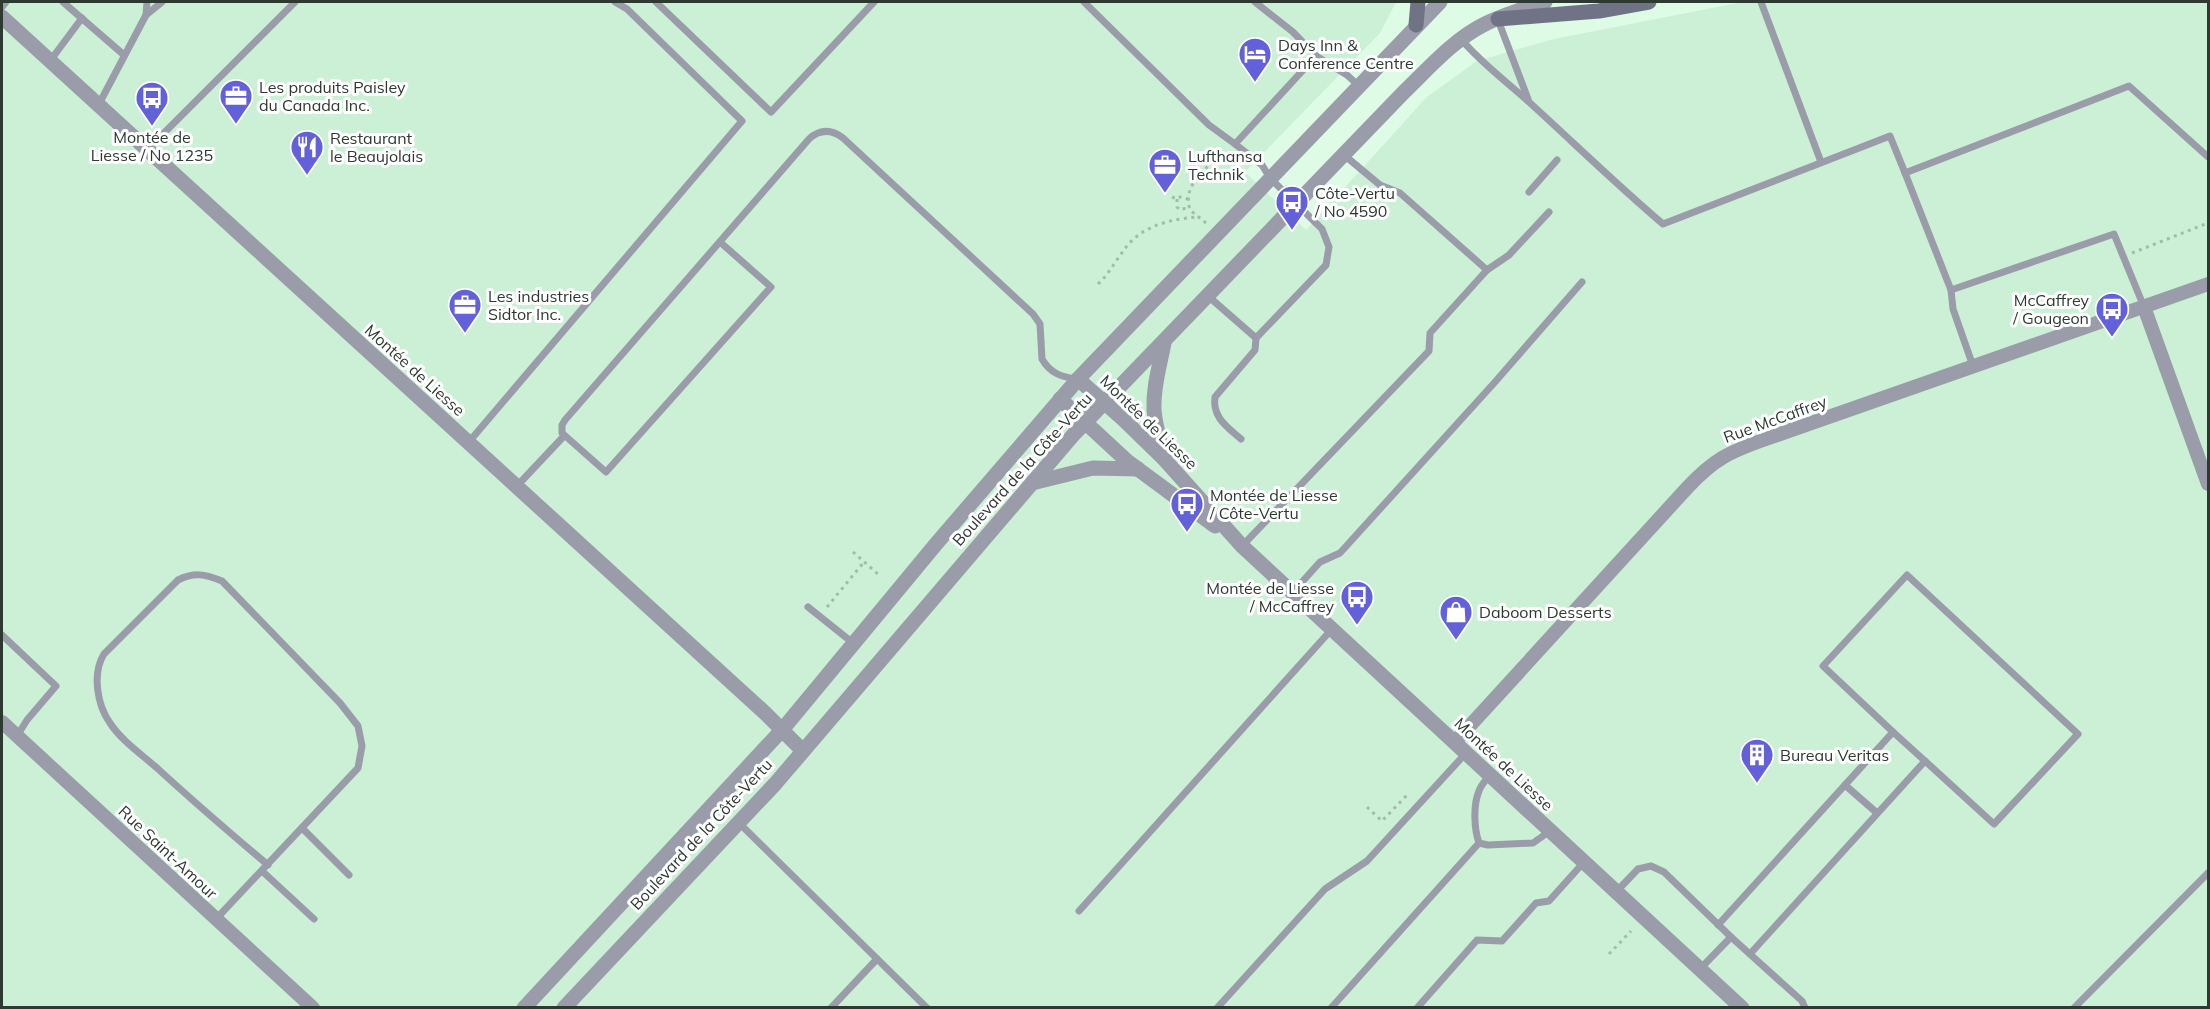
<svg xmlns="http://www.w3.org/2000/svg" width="2210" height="1009" viewBox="0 0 2210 1009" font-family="Mulish,sans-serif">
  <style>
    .built { fill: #cbf0d5 }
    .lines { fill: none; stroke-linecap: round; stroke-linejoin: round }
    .path { stroke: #a3bba9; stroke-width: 3; stroke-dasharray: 3 4.5; stroke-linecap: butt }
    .service { stroke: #9a9ca9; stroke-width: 7 }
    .minor { stroke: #9a9ca9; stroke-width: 14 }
    .tertiary { stroke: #9a9ca9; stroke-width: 15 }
    .secondary { stroke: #707386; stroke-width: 15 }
    .labels { text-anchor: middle; stroke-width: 6; stroke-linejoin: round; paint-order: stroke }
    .poi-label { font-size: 16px; fill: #2d3931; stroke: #fff; text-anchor: start }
    .street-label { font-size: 16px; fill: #2d3931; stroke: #fff }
  </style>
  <rect width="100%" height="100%" fill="#ddfbe5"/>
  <!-- built -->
  <path class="built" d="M2,2H1396L1380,33L1245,172L1306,230L1427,97L1477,61L1554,39L1743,2H2208V1007L2,1008Z"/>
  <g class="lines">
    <!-- path -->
    <g class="path">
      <path d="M1172,197L1177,199L1180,197L1188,199"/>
      <path d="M1177,199V207L1180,210L1189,207"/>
      <path d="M1206,223L1190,210C1184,189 1196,179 1209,165"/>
      <path d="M2132,253L2208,223"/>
      <path d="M1098,284C1110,273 1117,258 1127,246C1144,225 1172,219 1197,217"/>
      <path d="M853,552L880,576"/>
      <path d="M827,607L864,562"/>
      <path d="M1367,807L1382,821L1407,795"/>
      <path d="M1609,954L1631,931"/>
    </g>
    <!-- service -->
    <g class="service">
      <path d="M63,2L124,55"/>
      <path d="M656,2L771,112L874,2"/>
      <path d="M1084,2L1209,125L1235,144"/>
      <path d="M1255,2L1293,32L1316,56"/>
      <path d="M1761,2L1821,162"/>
      <path d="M2,7L6,2"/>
      <path d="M146,15L162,2"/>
      <path d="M1498,20L1528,99"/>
      <path d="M1461,39C1481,63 1506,81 1529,102C1574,143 1617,185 1663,224L1890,136L1905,173"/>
      <path d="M50,61L82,18"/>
      <path d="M99,104L146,15L147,2"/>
      <path d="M147,150L295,2"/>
      <path d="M1344,155L1380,185L1400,193L1487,270"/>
      <path d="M1529,192L1557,160"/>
      <path d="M720,242L771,287L606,472L562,433V425L565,420L809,139C820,129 831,129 843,138L1033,314L1040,324L1042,359C1050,373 1061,377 1077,379"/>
      <path d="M1951,290L1905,173L2129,86L2208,157"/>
      <path d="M1208,296L1256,338L1326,265L1329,247L1322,229L1270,178L1262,165L1235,144L1316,56L1347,75L1359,86"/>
      <path d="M1973,366L1953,309L1951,290L2114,234L2144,307"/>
      <path d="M1241,439C1227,427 1212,417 1215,397L1255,350L1256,338"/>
      <path d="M468,443L742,121L627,9L615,2"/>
      <path d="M516,487L564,436"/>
      <path d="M1242,546L1429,351L1430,333L1487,270L1509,255L1549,212"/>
      <path d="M1293,592L1320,562L1340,553L1495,382L1582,282"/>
      <path d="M808,607L853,643"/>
      <path d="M2,635L56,686L27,720L17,736"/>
      <path d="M1893,732L1823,666L1907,575L2078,734L1994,824L1925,761"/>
      <path d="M1490,775C1486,780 1481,785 1479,791C1473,805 1474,829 1479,843L1488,845L1533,843L1550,831"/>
      <path d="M1845,785L1877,813"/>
      <path d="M738,822L927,1008"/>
      <path d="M302,828L349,875"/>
      <path d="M262,871L314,919"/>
      <path d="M1616,892L1638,869L1651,866L1664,872L1731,937L1700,969"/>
      <path d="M1079,911L1332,629"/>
      <path d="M216,919L358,768L362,746L358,726L340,703L222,581C205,574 194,572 178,580L104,654C92,673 97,705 110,723C121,740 141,754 157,768C193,801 230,833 268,865"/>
      <path d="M1718,925L1893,732L1925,761L1750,954"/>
      <path d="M1731,937L1802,1001L1805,1008"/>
      <path d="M831,1008L877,959"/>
      <path d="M1217,1008L1325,889L1367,861L1466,753"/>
      <path d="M1331,1008L1479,843"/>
      <path d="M1417,1008L1477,940L1502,941L1536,903L1549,901L1584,862"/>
      <path d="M2074,1008L2208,873"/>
    </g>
    <!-- minor -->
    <g class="minor">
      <path d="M2144,307L2208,484"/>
      <path d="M2,722L313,1008"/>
      <path d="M1455,742L1687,488C1714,459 1729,452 1766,439L2208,284"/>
    </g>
    <!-- tertiary -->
    <g class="tertiary">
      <path d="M2,17L765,713L803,751"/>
      <path d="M1164,343C1160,365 1153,386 1154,409C1155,426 1161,444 1165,460"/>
      <path d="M1078,379L1124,420L1165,460L1242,546L1742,1008"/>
      <path d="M1060,399L1127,461L1215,526"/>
      <path d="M1032,483L1093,468L1138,469"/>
      <path d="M524,1008L782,730L936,544L1078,379L1440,2"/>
      <path d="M564,1008L775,784L1074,434L1403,93C1428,69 1452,41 1483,25C1502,15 1524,9 1545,2"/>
    </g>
    <!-- secondary -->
    <g class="secondary">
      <path d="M1498,19L1599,11L1649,2"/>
      <path d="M1416,25L1418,2"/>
    </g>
  </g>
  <!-- icons -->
  <defs>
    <g id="hotel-pin" transform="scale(1.725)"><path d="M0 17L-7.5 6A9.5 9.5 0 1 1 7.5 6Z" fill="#6261da" stroke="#fff"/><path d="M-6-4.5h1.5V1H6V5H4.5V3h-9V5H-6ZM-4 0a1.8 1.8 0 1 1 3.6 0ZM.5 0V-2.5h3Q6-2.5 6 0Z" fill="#fff"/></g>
    <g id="office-pin" transform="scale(1.725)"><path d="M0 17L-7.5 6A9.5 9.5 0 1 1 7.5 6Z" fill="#6261da" stroke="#fff"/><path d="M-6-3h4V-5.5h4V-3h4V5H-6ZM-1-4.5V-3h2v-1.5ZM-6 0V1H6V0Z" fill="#fff"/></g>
    <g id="bus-pin" transform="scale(1.725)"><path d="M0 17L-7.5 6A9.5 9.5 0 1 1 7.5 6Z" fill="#6261da" stroke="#fff"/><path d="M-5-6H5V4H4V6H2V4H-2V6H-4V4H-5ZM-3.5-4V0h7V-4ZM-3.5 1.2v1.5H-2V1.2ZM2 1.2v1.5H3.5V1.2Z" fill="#fff"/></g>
    <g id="restaurant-pin" transform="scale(1.725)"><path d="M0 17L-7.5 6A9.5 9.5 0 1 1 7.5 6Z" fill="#6261da" stroke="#fff"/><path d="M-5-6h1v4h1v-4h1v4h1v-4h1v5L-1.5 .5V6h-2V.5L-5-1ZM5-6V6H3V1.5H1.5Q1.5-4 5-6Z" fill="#fff"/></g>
    <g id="shop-pin" transform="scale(1.725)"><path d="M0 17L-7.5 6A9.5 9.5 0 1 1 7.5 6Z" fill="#6261da" stroke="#fff"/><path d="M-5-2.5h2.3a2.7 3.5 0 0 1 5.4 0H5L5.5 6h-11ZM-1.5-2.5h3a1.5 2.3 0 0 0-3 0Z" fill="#fff"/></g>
    <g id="building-pin" transform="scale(1.725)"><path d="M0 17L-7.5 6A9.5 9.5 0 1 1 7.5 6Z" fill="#6261da" stroke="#fff"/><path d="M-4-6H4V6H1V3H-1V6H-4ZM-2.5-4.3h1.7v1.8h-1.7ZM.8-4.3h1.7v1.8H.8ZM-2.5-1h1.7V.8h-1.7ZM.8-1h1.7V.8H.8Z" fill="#fff"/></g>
  </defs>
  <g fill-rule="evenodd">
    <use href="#hotel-pin" x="1255" y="54"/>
    <use href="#office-pin" x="236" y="96"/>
    <use href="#bus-pin" x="152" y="98"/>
    <use href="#restaurant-pin" x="307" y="147"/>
    <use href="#office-pin" x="1165" y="165"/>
    <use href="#bus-pin" x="1292" y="202"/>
    <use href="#office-pin" x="465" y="305"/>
    <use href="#bus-pin" x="2112" y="309"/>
    <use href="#bus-pin" x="1187" y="504"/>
    <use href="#bus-pin" x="1357" y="597"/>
    <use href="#shop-pin" x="1456" y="612"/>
    <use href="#building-pin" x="1757" y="755"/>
  </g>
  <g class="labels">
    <!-- poi labels -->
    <g class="poi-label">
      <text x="1278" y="51">Days Inn &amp;<tspan x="1278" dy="18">Conference Centre</tspan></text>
      <text x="259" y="93">Les produits Paisley<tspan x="259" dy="18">du Canada Inc.</tspan></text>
      <text x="152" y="143" text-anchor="middle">Montée de<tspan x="152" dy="18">Liesse / No 1235</tspan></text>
      <text x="330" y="144">Restaurant<tspan x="330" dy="18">le Beaujolais</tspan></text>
      <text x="1188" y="162">Lufthansa<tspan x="1188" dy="18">Technik</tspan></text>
      <text x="1315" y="199">Côte-Vertu<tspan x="1315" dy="18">/ No 4590</tspan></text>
      <text x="488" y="302">Les industries<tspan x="488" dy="18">Sidtor Inc.</tspan></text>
      <text x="2089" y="306" text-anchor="end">McCaffrey<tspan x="2089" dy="18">/ Gougeon</tspan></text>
      <text x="1210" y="501">Montée de Liesse<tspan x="1210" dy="18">/ Côte-Vertu</tspan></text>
      <text x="1334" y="594" text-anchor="end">Montée de Liesse<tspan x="1334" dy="18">/ McCaffrey</tspan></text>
      <text x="1479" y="618">Daboom Desserts</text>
      <text x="1780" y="761">Bureau Veritas</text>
    </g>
    <!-- street labels -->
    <g class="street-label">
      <text transform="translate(415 370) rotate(42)" y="6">Montée de Liesse</text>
      <text transform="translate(1775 419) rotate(-20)" y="6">Rue McCaffrey</text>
      <text transform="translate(1149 422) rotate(44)" y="6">Montée de Liesse</text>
      <text transform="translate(1022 469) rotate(-48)" y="6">Boulevard de la Côte-Vertu</text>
      <text transform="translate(1504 764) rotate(43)" y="6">Montée de Liesse</text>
      <text transform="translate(701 834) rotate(-47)" y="6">Boulevard de la Côte-Vertu</text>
      <text transform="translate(168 852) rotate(43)" y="6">Rue Saint-Amour</text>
    </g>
  </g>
  <!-- border -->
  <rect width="2210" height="1009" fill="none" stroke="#2d3931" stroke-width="6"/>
</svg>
